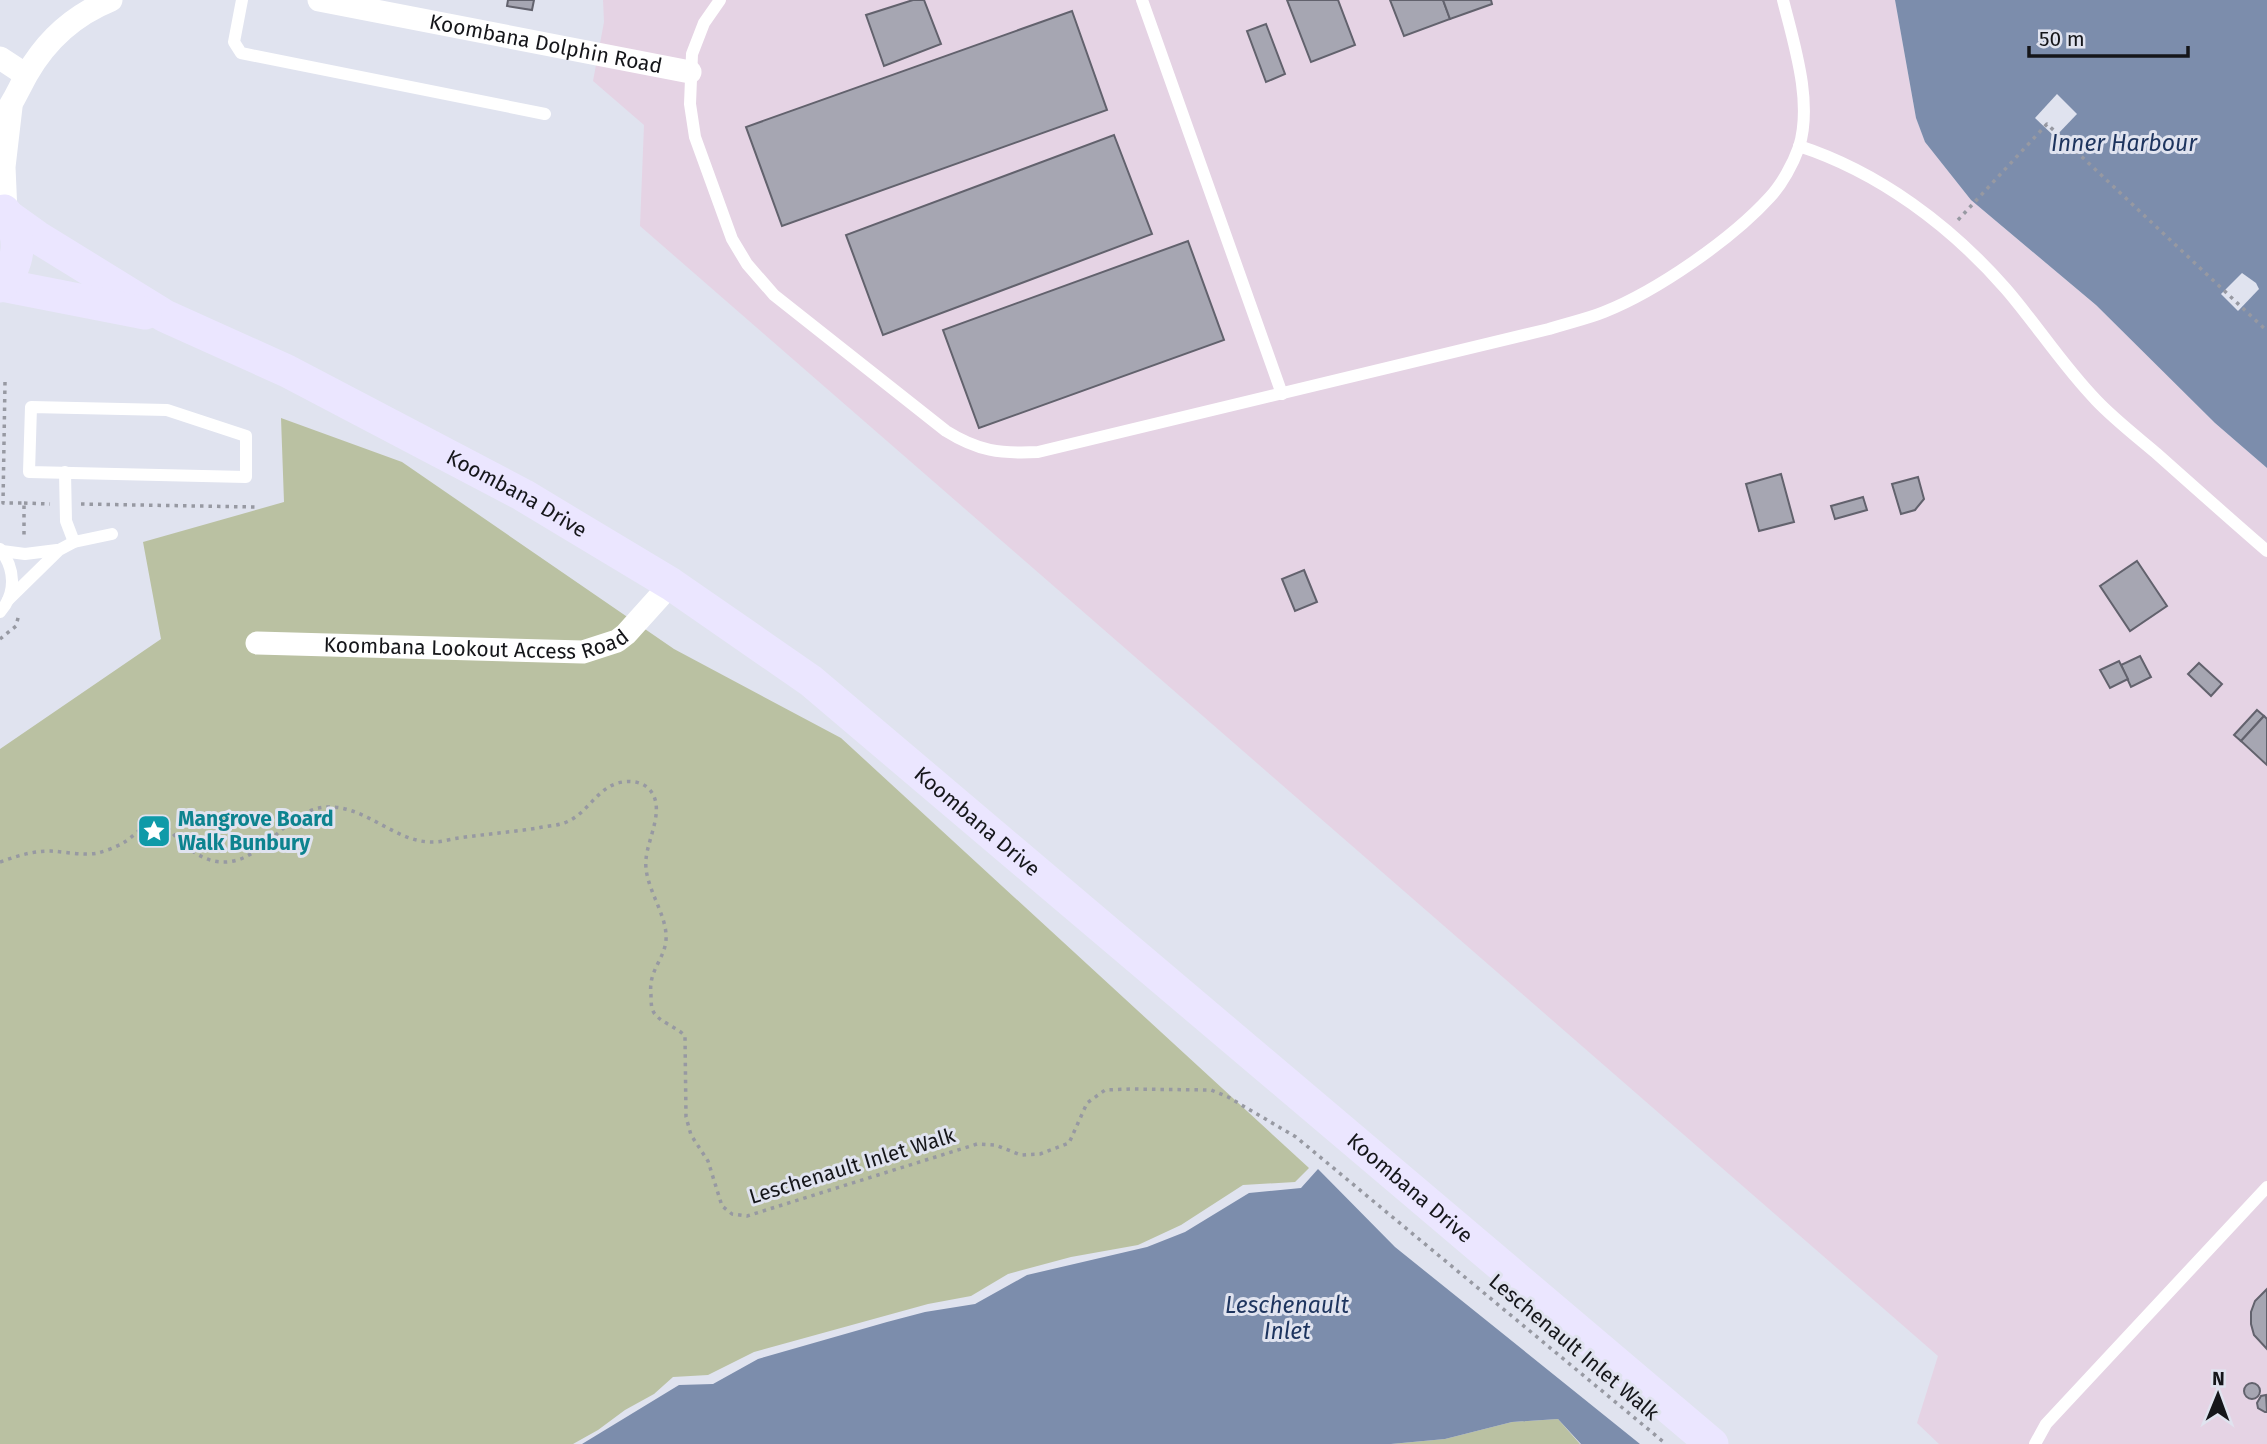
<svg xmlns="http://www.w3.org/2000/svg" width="2267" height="1444" viewBox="0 0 2267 1444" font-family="'Fira Sans',sans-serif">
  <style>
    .industrial { fill: #e5d3e4 }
    .green { fill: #bac1a2 }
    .water { fill: #7c8dac }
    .pier { fill: #e0e3ef }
    .building { fill: #a6a6b2; stroke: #62626d; stroke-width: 2 }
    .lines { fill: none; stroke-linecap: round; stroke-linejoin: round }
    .path { stroke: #9799a2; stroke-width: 3.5; stroke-dasharray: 3.5 5; stroke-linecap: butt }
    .service { stroke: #fff; stroke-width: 12 }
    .minor { stroke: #fff; stroke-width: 23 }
    .secondary { stroke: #ebe6ff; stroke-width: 33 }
    .labels { text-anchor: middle; stroke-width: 6; stroke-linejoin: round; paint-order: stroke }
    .street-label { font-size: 21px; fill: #15161a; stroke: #e0e3ef }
    .culture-label { font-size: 21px; font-weight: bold; fill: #0d838f; stroke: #e0e3ef; text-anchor: start }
    .water-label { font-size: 23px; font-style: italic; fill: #1d345e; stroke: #e0e3ef }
  </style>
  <rect width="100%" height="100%" fill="#e0e3ef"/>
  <!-- industrial -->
  <path class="industrial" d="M603,0H1895L1916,118L1925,142L1971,200L2096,305L2215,423L2267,468V1444H1939L1917,1423L1938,1356L640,226L644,125L593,81L604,22Z"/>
  <!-- green -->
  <g class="green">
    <path d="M281,418L402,462L674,649L841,738L1309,1168L1295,1182L1243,1185L1181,1225L1138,1245L1071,1257L1008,1274L971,1296L928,1304L754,1352L708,1375L673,1377L654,1394L625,1410L598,1430L573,1444H0V749L161,639L143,542L284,502Z"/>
    <path d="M1558,1419L1580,1444H1391L1445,1439L1512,1422Z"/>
  </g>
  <!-- water -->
  <g class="water">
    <path d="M1895,0H2267V468L2215,423L2096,305L1971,200L1925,142L1916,118Z"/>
    <path d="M1318,1169L1395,1247L1640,1444H1581L1558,1419L1512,1422L1445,1439L1391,1444H582L679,1385L713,1384L758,1359L887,1322L925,1312L975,1304L1027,1275L1147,1247L1185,1232L1249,1193L1301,1188Z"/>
  </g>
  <!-- pier -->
  <g class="pier">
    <path d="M2057,94L2077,114L2055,137L2035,118Z"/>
    <path d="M2242,273L2256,283L2259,289L2238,311L2221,294Z"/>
  </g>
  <!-- building -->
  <g class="building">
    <path d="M508,0H534L532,10L507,6Z"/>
    <path d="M913,0H924L941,44L884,66L866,15Z"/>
    <path d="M1287,0H1338L1355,45L1311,62Z"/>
    <path d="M1390,0H1443L1450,19L1404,36Z"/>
    <path d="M1443,0H1491L1492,4L1450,19Z"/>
    <path d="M1072,11L1107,110L782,226L746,127Z"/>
    <path d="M1266,24L1285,74L1266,82L1247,31Z"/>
    <path d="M1114,135L1152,234L883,335L846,235Z"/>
    <path d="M1188,241L1224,340L979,428L943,330Z"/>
    <path d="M1781,474L1794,522L1759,531L1746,484Z"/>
    <path d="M1918,477L1924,499L1915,510L1901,514L1892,484Z"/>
    <path d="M1863,497L1867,510L1835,519L1831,506Z"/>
    <path d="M2137,561L2167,606L2130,631L2100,586Z"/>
    <path d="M1304,570L1317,602L1295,611L1282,579Z"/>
    <path d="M2140,656L2151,677L2131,687L2121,665Z"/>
    <path d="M2119,661L2128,679L2110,688L2100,670Z"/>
    <path d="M2199,663L2222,684L2211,696L2188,674Z"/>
    <path d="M2257,710L2264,716L2241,741L2234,735Z"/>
    <path d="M2264,716L2267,719V765L2241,741Z"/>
    <path d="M2267,1289V1349L2254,1335L2251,1324V1312L2255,1301Z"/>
    <circle cx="2252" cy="1391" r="8"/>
    <path d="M2266,1395L2267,1412H2265L2258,1408L2257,1403L2261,1396Z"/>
  </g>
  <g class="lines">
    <!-- path -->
    <g class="path">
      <path d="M1958,220L2047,124L2267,331"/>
      <path d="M5,382L3,503H24V539"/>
      <path d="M24,503L50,504"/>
      <path d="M81,504L255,507"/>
      <path d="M0,639L16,626L19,614"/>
      <path d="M0,862C17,856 32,851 51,851C66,852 84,856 98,853C106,851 116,847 123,843C134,837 145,821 159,823C165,824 171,831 175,836C188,849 205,863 225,862C266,861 288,806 330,807C367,807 397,843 433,842C442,842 451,839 459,838C486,834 512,832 538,828C546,826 556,826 564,823C584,816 593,796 609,787C620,780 638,779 648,788C667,806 648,837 646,859C643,886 668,914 666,940C664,961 648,970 651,995C651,999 651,1007 653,1011C658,1022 676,1026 685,1036L686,1117L691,1135L708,1161L722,1206L732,1214L747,1216L977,1144L995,1145L1021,1155L1040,1154L1069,1143L1087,1103L1105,1090L1130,1089L1211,1090L1228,1097L1296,1137L1666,1444"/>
    </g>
    <!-- service -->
    <g class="service">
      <path d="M242,0L234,42L241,53L545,114"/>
      <path d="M720,0L704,23L692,54L690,104L695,137L732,239L747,264L774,295L946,431C978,451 1000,454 1038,452L1549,329C1567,323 1587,319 1604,312C1657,291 1732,239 1770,197C1782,184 1793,164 1799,147C1813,102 1794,44 1783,0"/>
      <path d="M1142,0L1282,394"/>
      <path d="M1799,146C1879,172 1951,226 2006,289C2037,325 2063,366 2096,400C2114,419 2136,436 2156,453C2193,486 2230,519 2267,551"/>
      <path d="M31,407L167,410L246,436V477L29,472Z"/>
      <path d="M65,472L66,521L74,542"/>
      <path d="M0,549C15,568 17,593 0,612"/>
      <path d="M2,551L25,554L57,550"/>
      <path d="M8,600L59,550L74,542L112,534"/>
      <path d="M2035,1444L2046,1424L2267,1187"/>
    </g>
    <!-- minor -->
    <g class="minor">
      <path id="s1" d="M319,0L690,72"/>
      <path d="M0,58L26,75"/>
      <path d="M0,120C12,106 18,90 27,74C47,39 74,15 111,0"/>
      <path d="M6,213L4,167L11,107"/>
      <path id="s2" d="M257,643L583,652L617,641L626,634L671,584"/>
    </g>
    <!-- secondary -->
    <g class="secondary">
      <path id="s3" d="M9,217L37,237L165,316L287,371L523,495L671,584L811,681L1712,1444"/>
      <path d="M2,285L145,313"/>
      <path d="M0,286C20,264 24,235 4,211"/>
    </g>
  </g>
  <!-- icons -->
  <defs>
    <g id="sight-square" transform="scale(1.75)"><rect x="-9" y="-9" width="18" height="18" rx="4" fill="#0f9aa8" stroke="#e0e3ef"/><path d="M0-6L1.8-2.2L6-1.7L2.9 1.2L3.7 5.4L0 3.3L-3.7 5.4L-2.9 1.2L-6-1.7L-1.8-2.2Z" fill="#fff"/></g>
  </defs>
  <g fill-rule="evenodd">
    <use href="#sight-square" x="154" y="831"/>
  </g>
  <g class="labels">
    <!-- street labels -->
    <g class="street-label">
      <text dy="7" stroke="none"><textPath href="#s1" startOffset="231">Koombana Dolphin Road</textPath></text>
      <text dy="7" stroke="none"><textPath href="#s3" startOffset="579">Koombana Drive</textPath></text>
      <text dy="7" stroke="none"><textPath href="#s2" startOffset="220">Koombana Lookout Access Road</textPath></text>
      <text dy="7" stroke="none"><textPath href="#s3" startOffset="1146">Koombana Drive</textPath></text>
      <text transform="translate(852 1166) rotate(-17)" y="7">Leschenault Inlet Walk</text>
      <text dy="7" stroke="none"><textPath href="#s3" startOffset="1713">Koombana Drive</textPath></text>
      <text transform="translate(1574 1347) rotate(40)" y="7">Leschenault Inlet Walk</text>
    </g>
    <!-- culture labels -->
    <g class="culture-label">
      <text x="178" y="826">Mangrove Board<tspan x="178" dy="24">Walk Bunbury</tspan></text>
    </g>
    <!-- water labels -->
    <g class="water-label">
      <text x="2124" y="151">Inner Harbour</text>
      <text x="1287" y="1313">Leschenault<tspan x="1287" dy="26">Inlet</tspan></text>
    </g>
  </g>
  <!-- north arrow -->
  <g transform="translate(2218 1395) rotate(1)" stroke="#e0e3ef" stroke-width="5" paint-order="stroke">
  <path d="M0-5L12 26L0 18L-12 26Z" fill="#15161a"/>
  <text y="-10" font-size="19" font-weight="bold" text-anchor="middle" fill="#15161a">N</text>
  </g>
  <!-- scale -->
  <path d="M2029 46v10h159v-10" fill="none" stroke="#15161a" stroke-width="3.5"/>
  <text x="2039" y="46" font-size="21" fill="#15161a" stroke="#e0e3ef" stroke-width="5" paint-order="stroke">50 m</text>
</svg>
